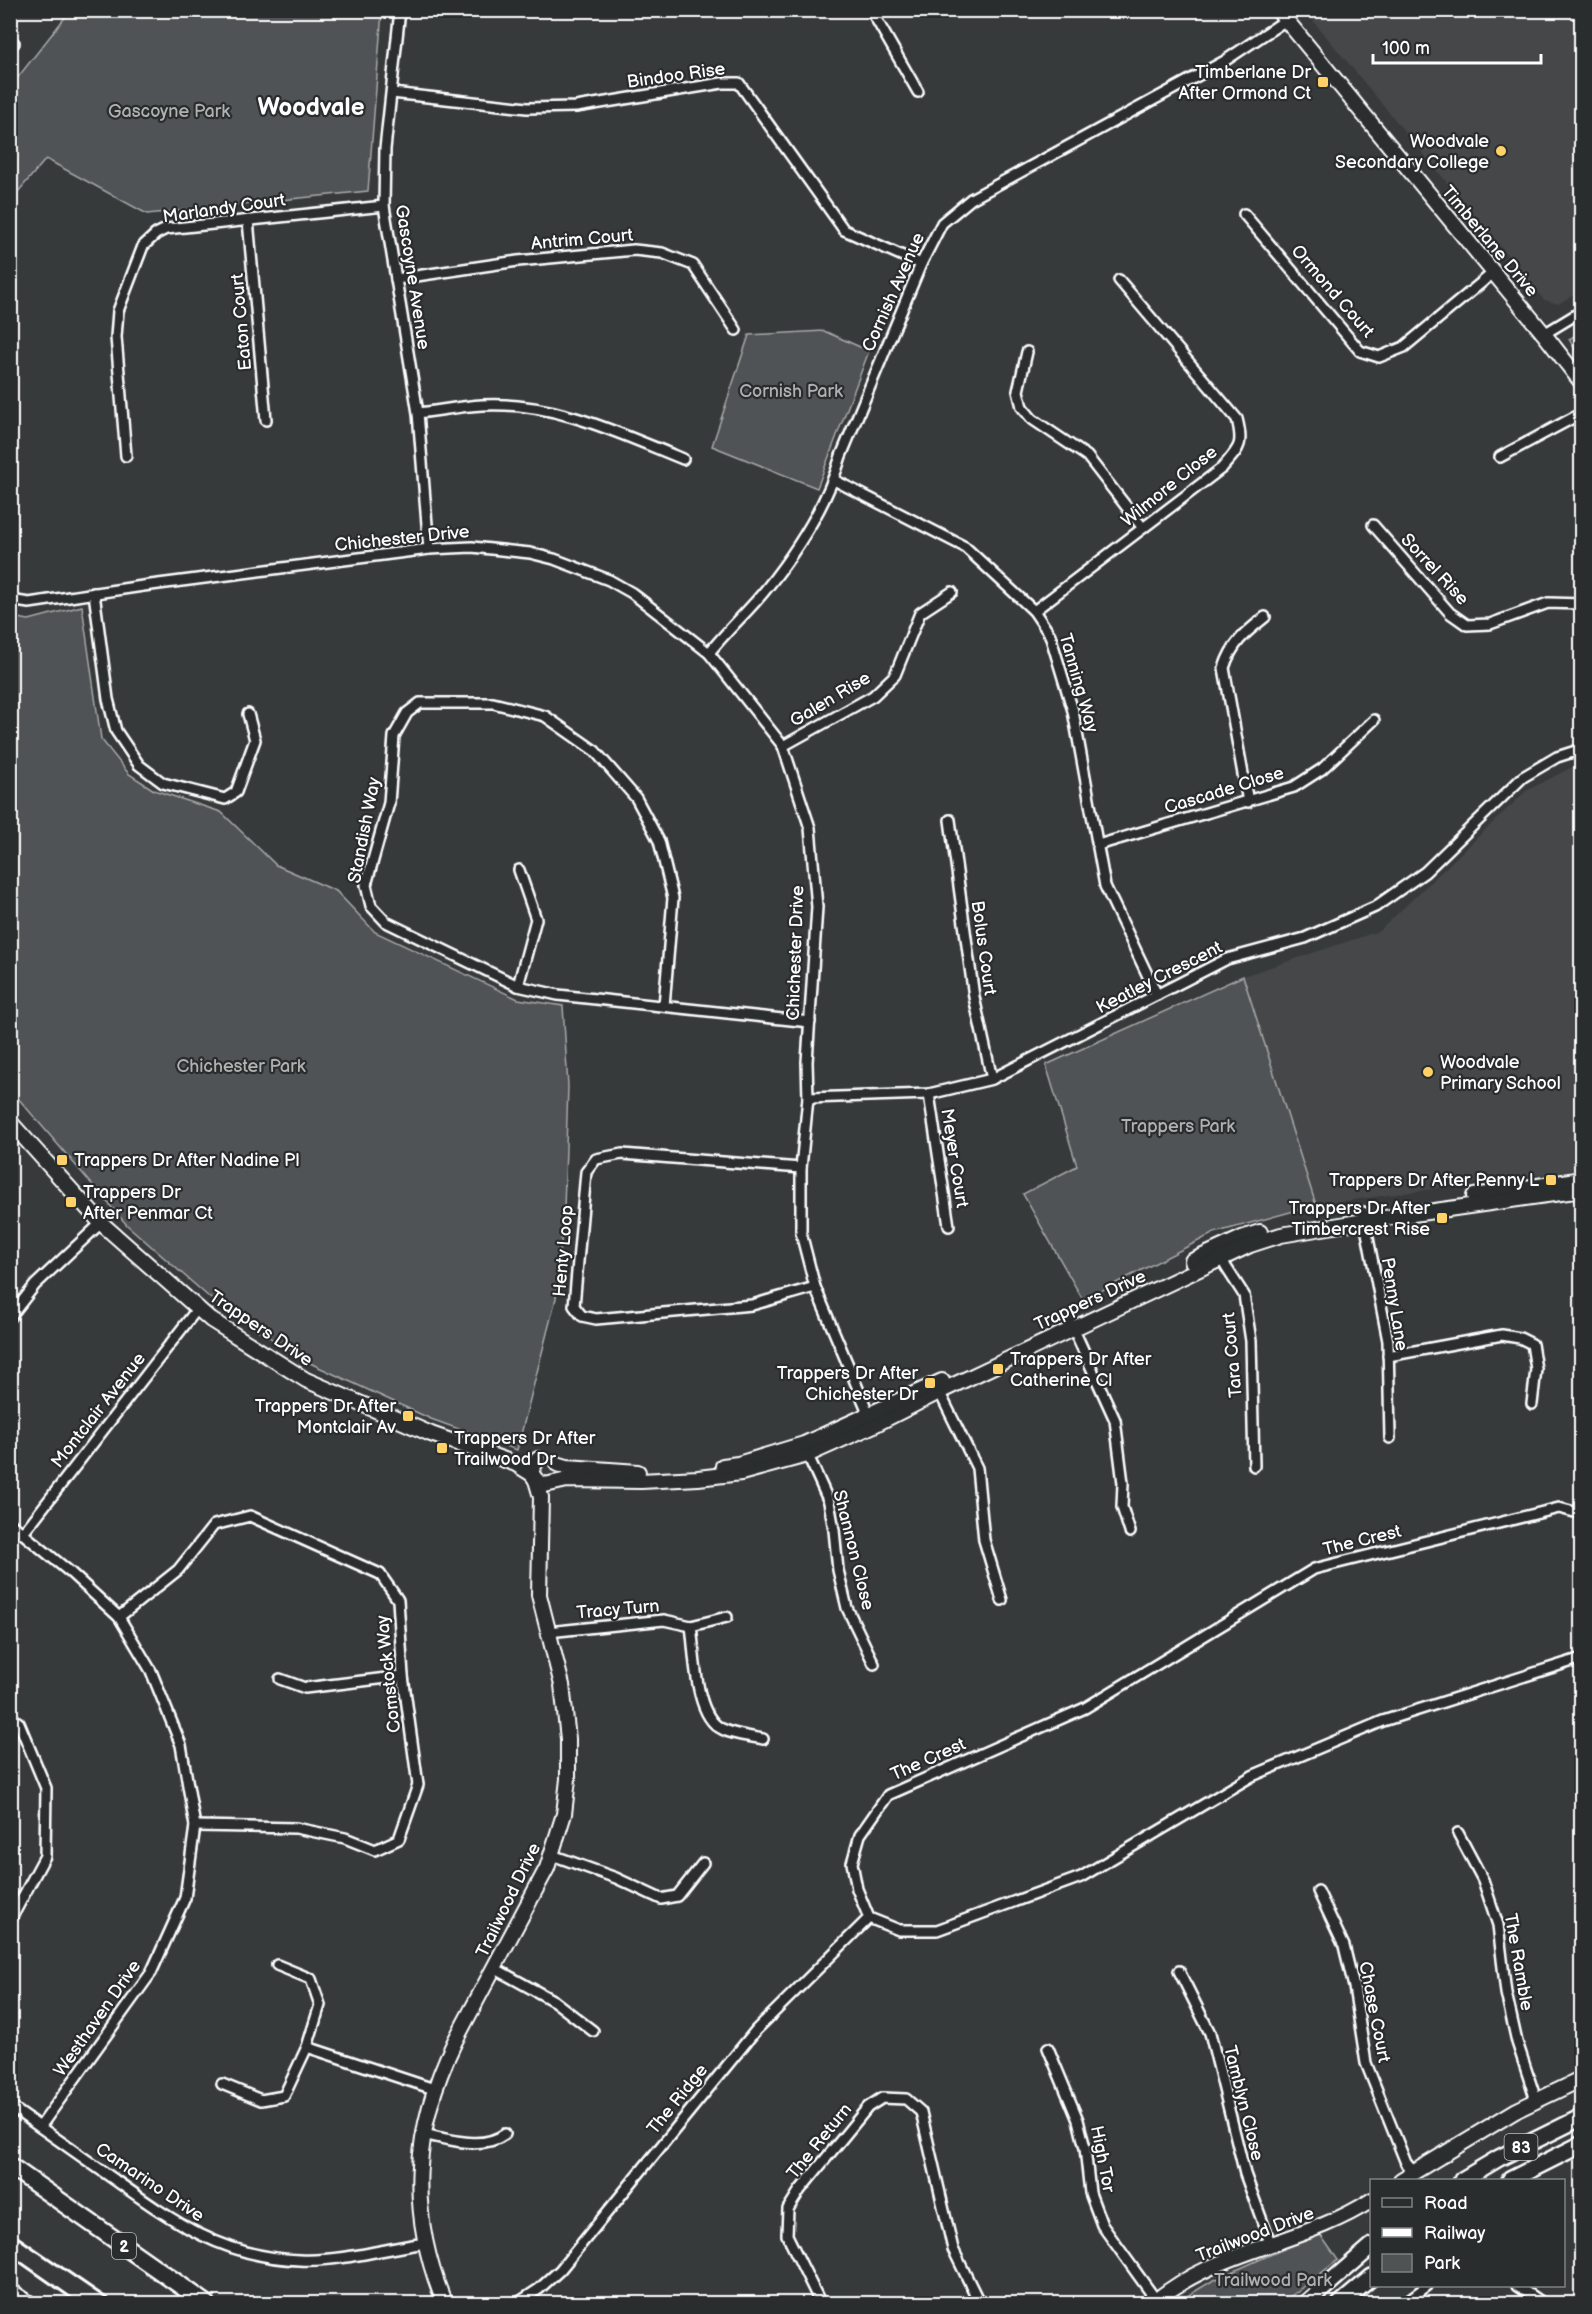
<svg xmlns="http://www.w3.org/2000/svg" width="1592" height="2314" viewBox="0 0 1592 2314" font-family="'Balsamiq Sans',sans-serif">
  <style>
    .built { fill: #444748 }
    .green { fill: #505354; stroke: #a8a9aa; stroke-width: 1.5 }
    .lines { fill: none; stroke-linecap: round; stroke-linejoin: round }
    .street-casing { stroke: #fff; stroke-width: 14 }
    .secondary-casing { stroke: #fff; stroke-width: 18 }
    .primary-casing { stroke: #fff; stroke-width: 20 }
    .highway-casing { stroke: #fff; stroke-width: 21 }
    .street { stroke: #2a2d2e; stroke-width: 9 }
    .secondary { stroke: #2a2d2e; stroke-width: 14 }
    .primary { stroke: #2a2d2e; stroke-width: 15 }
    .highway { stroke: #2a2d2e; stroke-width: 16 }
    .rail { stroke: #fff; stroke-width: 3 }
    .poi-dot { fill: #ffd166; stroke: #2a2d2e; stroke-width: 2 }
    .labels { text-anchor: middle; stroke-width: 4.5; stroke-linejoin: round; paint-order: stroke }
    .shield { fill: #2a2d2e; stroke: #bfc0c0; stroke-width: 1.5 }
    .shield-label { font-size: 16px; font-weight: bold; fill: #fff }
    .poi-label { font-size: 18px; fill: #fff; stroke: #2a2d2e; text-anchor: end }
    .street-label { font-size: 18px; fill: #fff; stroke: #2a2d2e }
    .park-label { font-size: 18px; fill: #b0b2b2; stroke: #2a2d2e }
    .district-label { font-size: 24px; font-weight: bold; fill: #fff; stroke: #2a2d2e }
  </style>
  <rect width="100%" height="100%" fill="#373a3b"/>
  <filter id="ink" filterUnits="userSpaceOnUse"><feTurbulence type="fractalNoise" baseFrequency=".0167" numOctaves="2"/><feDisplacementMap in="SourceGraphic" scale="12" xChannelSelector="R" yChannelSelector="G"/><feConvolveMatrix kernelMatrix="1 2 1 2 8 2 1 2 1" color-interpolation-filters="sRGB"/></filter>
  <g filter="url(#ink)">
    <!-- built -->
    <g class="built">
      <path d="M1305,11H1581V291L1558,304L1544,300Z"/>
      <path d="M1581,763V1169L1316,1205L1243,976L1379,931L1526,791L1578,764Z"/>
    </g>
    <!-- green -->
    <g class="green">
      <path d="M70,11H382L368,191L147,214L46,159L11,200V86Z"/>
      <path d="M824,331L869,351L817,488L712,446L749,335Z"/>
      <path d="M1581,332V360L1569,339Z"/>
      <path d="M82,606L101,739L129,774L154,790L221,812L276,865L336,891L375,932L518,999L563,1006L568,1086L564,1209L556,1298L517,1450L431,1419L312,1364L218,1305L127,1225L11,1090V617L29,620Z"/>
      <path d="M1243,976L1316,1205L1214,1233L1083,1300L1023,1194L1077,1166L1046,1065Z"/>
      <path d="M1319,2233L1338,2260L1282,2303L1174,2304L1212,2281Z"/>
    </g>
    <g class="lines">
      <!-- street casing -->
      <g class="street-casing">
        <g id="street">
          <path d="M400,10L385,149L384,206L418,413L429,549"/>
          <path d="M871,10L918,92"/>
          <path d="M10,40L14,43"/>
          <path d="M392,93L527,108L576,107L722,83H739L844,230L921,264"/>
          <path d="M1244,214L1360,351L1379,357L1404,347L1493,273"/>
          <path d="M248,220L266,420"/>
          <path d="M396,279L518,261L634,250L662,253L693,265L736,330"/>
          <path d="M1544,334L1582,311"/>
          <path d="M1027,352L1018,391L1022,407L1032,419L1087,456L1143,528"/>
          <path d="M418,413C439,411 461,406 482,405C554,401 618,433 683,459"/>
          <path d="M126,456L116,337L118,311L143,246L156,234L166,229L384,206"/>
          <path d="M1500,457L1582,413"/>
          <path d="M834,480L965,547L1034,611L1050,635L1073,711L1105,886L1157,995"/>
          <path d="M1373,525L1450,613L1467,625L1490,624L1548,603L1582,604"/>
          <path d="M94,593L108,699L116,731L139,765L163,783L225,799L236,792L255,740L248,714"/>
          <path d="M10,600L29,603L143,586L429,549L472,547L530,553L554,559L609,580L632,593L709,653L783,746L810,828L817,907L807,1062L808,1098L801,1168V1233L815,1287L870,1417"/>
          <path d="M1034,611L1222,468C1239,448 1244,446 1237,419L1119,280"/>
          <path d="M709,653C727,630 749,611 767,588C798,549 827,504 841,456L921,264L942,223L971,199L1223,62L1286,20"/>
          <path d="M783,746L873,696L895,675L920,613L952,592"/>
          <path d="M1248,802L1224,668C1232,643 1245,633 1265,617"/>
          <path d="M950,820L974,997L992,1079"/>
          <path d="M1098,845L1294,787L1322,769L1374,720"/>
          <path d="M518,986L536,919L519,870"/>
          <path d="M664,1006L673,898L659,841L636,798L595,751L545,716L493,703H420L407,713L394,736L389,803L366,885L371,906L386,922L518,986L558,995L810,1022"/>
          <path d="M929,1094L949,1226"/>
          <path d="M808,1098L929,1094L992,1079L1227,959L1305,938L1375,907L1425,872L1523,777L1557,757L1582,749"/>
          <path d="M801,1168L622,1154L596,1159L586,1172L574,1306L582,1316L596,1319L752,1305L815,1287"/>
          <path d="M1363,1212L1388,1341L1390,1438"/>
          <path d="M1220,1254L1226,1267L1244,1295L1251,1341L1254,1466"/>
          <path d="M10,1317L35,1285L101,1223"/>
          <path d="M1070,1321L1115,1420L1123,1483L1122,1507L1130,1532"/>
          <path d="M1388,1356L1502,1335L1520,1338L1532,1344L1536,1369L1532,1404"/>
          <path d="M937,1387L977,1468L984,1540L1002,1600"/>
          <path d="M806,1451L829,1502L834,1530L838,1570L847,1608L874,1664"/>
          <path d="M1582,1514L1559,1508L1314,1569L1085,1708L888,1795L860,1835L852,1863L857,1889L869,1918L899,1930H937L1081,1877L1252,1776L1383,1721L1582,1658"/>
          <path d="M10,1523L71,1573L119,1617L151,1671L181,1745L195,1826L185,1898L151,1973L40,2127"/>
          <path d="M24,1532L198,1308"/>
          <path d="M119,1617L178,1570L214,1525L250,1516L380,1574L398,1600L403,1676L418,1785L399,1839L375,1850L345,1838L296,1828L195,1826"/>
          <path d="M691,1626C695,1652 694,1716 722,1729C733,1735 750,1736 763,1739"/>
          <path d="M548,1632L664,1620L691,1626L727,1617"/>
          <path d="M280,1679L305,1688L403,1676"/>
          <path d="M10,1716L19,1723L46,1788L45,1856L10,1921"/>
          <path d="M1458,1833L1483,1880L1498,1925L1506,1993L1517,2042L1536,2100"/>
          <path d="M552,1855L616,1878L661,1899L677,1896L703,1863"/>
          <path d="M1318,1891L1344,1946L1354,1987L1366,2063L1406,2163L1414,2172"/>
          <path d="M494,1968L554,2001L593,2031"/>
          <path d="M1179,1971L1210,2033L1245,2174L1271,2245"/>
          <path d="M307,2047L434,2089"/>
          <path d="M1048,2048L1078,2120L1085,2148L1090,2193L1102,2225L1156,2300"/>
          <path d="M222,2084L261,2100L284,2096L307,2047L320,2005L311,1979L277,1965"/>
          <path d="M10,2106C45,2131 80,2155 115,2180C174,2222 223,2257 299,2260C341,2262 383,2249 425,2243"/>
          <path d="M422,2134C449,2139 482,2151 505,2134"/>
          <path d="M1517,2286L1543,2304"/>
          <path d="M516,2304L539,2289L560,2270L756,2030L869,1918"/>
          <path d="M821,2304L787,2235L788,2209L800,2190L868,2107L882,2098L906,2099L921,2112L953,2249L980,2304"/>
          <path d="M1403,2304L1427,2286"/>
        </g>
      </g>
      <!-- secondary casing -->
      <g class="secondary-casing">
        <g id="secondary">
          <path d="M1278,10L1544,334L1582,383"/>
          <path d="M10,1122L101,1223L211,1320L306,1380L431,1434L516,1464L532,1474"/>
          <path d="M1474,1196L1582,1179"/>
          <path d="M1192,1261L1242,1238L1260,1232"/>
          <path d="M538,1459L532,1469V1474L536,1480L545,1485L567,1480L641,1481L698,1478L741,1473L807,1455L874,1425L939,1392L1250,1245L1281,1235L1364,1221L1582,1190"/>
          <path d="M557,1464L567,1467L638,1472"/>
          <path d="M723,1466L738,1464L804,1444L942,1381"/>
          <path d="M1401,2180L1517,2110L1582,2079"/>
          <path d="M445,2304C407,2213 412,2129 455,2041L547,1868L564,1814L568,1779V1739L562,1685L539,1595L541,1497L536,1480"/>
          <path d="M1152,2304C1215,2249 1303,2245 1372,2200"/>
        </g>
      </g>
      <!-- primary casing -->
      <g class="primary-casing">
        <g id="primary">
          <path d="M1462,2180L1499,2158L1582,2117"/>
          <path d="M1510,2180L1582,2144"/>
          <path d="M1305,2304L1372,2246"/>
          <path d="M1340,2304L1372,2277"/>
        </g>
      </g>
      <!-- highway casing -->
      <g class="highway-casing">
        <g id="highway">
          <path d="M10,2166L207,2304"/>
          <path d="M10,2292L28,2304"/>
        </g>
      </g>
      <!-- street -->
      <use href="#street" class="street"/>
      <!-- secondary -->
      <use href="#secondary" class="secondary"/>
      <!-- primary -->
      <use href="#primary" class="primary"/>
      <!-- highway -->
      <use href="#highway" class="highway"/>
      <!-- rail -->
      <g class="rail">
        <path d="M10,2232L115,2304"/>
        <path d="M10,2255L80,2304"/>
      </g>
    </g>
  </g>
  <!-- markers -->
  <g class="poi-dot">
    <rect x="1317" y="76" width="12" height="12" rx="3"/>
    <circle cx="1501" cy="151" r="6"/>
    <circle cx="1428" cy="1072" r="6"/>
    <rect x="56" y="1154" width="12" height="12" rx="3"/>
    <rect x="1545" y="1174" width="12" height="12" rx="3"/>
    <rect x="65" y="1196" width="12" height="12" rx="3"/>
    <rect x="1436" y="1212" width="12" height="12" rx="3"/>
    <rect x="992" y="1363" width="12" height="12" rx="3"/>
    <rect x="924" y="1377" width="12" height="12" rx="3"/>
    <rect x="402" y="1410" width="12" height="12" rx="3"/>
    <rect x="436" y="1442" width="12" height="12" rx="3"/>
  </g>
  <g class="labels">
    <!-- shield labels -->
    <g class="shield">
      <rect x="1504.5" y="2134" width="33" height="26" rx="4.5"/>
      <rect x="112" y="2233" width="24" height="26" rx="4.5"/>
    </g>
    <g class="shield-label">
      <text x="1521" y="2153">83</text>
      <text x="124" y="2252">2</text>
    </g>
    <!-- poi labels -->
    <g class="poi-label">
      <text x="1311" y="78">Timberlane Dr<tspan x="1311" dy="21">After Ormond Ct</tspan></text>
      <text x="1489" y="147">Woodvale<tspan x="1489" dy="21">Secondary College</tspan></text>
      <text x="1440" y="1068" text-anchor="start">Woodvale<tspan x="1440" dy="21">Primary School</tspan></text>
      <text x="74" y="1166" text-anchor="start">Trappers Dr After Nadine Pl</text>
      <text x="1539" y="1186">Trappers Dr After Penny L</text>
      <text x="83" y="1198" text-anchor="start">Trappers Dr<tspan x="83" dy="21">After Penmar Ct</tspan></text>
      <text x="1430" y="1214">Trappers Dr After<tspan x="1430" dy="21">Timbercrest Rise</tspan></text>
      <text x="1010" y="1365" text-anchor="start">Trappers Dr After<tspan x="1010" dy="21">Catherine Cl</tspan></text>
      <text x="918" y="1379">Trappers Dr After<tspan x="918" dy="21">Chichester Dr</tspan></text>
      <text x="396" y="1412">Trappers Dr After<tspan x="396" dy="21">Montclair Av</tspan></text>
      <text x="454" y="1444" text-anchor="start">Trappers Dr After<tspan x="454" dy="21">Trailwood Dr</tspan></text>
    </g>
    <!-- street labels -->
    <g class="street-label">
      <text transform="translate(676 75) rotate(-8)" y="6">Bindoo Rise</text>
      <text transform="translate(224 208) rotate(-8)" y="6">Marlandy Court</text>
      <text transform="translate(582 239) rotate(-5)" y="6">Antrim Court</text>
      <text transform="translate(1490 241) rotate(50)" y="6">Timberlane Drive</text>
      <text transform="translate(413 277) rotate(81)" y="6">Gascoyne Avenue</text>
      <text transform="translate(1333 291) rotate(49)" y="6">Ormond Court</text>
      <text transform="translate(893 292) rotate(-66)" y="6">Cornish Avenue</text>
      <text transform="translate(241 322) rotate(-95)" y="6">Eaton Court</text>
      <text transform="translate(1169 486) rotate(-39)" y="6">Wilmore Close</text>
      <text transform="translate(402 538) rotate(-6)" y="6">Chichester Drive</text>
      <text transform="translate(1435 569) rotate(47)" y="6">Sorrel Rise</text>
      <text transform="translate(1079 683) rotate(74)" y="6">Tanning Way</text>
      <text transform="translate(830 699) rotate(-31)" y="6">Galen Rise</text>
      <text transform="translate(1224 790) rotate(-17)" y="6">Cascade Close</text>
      <text transform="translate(364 830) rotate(-79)" y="6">Standish Way</text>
      <text transform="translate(984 948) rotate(82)" y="6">Bolus Court</text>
      <text transform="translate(795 953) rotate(-88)" y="6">Chichester Drive</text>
      <text transform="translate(1159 977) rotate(-27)" y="6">Keatley Crescent</text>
      <text transform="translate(955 1158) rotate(81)" y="6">Meyer Court</text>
      <text transform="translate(563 1251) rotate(-85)" y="6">Henty Loop</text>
      <text transform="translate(1090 1300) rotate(-25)" y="6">Trappers Drive</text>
      <text transform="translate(1395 1304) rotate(81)" y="6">Penny Lane</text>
      <text transform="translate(261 1328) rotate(34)" y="6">Trappers Drive</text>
      <text transform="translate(1232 1355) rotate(-95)" y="6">Tara Court</text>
      <text transform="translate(98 1410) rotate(-52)" y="6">Montclair Avenue</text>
      <text transform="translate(1362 1540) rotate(-14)" y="6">The Crest</text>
      <text transform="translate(854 1550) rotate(76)" y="6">Shannon Close</text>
      <text transform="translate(618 1609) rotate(-5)" y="6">Tracy Turn</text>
      <text transform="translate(388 1674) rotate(-96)" y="6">Comstock Way</text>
      <text transform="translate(928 1759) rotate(-24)" y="6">The Crest</text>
      <text transform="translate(508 1900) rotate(-64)" y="6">Trailwood Drive</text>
      <text transform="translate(1519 1962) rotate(80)" y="6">The Ramble</text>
      <text transform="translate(1375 2012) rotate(79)" y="6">Chase Court</text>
      <text transform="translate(97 2018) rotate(-55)" y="6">Westhaven Drive</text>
      <text transform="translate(677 2099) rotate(-51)" y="6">The Ridge</text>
      <text transform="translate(1244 2103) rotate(76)" y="6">Tamblyn Close</text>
      <text transform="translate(819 2141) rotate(-51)" y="6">The Return</text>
      <text transform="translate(1103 2159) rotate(79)" y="6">High Tor</text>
      <text transform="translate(150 2182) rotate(34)" y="6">Camarino Drive</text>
      <text transform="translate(1255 2234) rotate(-21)" y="6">Trailwood Drive</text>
    </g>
    <!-- park labels -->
    <g class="park-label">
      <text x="169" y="117">Gascoyne Park</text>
      <text x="791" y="397">Cornish Park</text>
      <text x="241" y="1072">Chichester Park</text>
      <text x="1178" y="1132">Trappers Park</text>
      <text x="1273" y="2286">Trailwood Park</text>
    </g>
    <!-- district labels -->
    <g class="district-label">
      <text x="311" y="115">Woodvale</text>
    </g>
  </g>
  <!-- margin -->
  <rect width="1592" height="2314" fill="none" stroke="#2a2d2e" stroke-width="36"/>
  <rect x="18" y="18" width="1556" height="2278" fill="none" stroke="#fff" stroke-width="2" filter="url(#ink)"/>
  <!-- legend -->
  <rect x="1370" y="2179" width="195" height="108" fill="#2a2d2e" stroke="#7f8182" stroke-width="1.5"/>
  <rect x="1382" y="2198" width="30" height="9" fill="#2a2d2e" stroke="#7f8182" stroke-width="1.5"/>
  <text x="1424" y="2209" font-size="18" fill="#ffffff">Road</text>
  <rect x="1382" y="2228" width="30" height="9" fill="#ffffff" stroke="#7f8182" stroke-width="1.5"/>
  <text x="1424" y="2239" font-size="18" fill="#ffffff">Railway</text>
  <rect x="1382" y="2254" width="30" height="18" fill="#505354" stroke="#7f8182" stroke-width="1.5"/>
  <text x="1424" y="2269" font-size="18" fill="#ffffff">Park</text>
  <!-- scale -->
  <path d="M1373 54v9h168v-9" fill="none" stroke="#ffffff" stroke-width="3"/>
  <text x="1382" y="54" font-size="18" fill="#ffffff" stroke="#2a2d2e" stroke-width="4.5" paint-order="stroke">100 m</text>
</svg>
